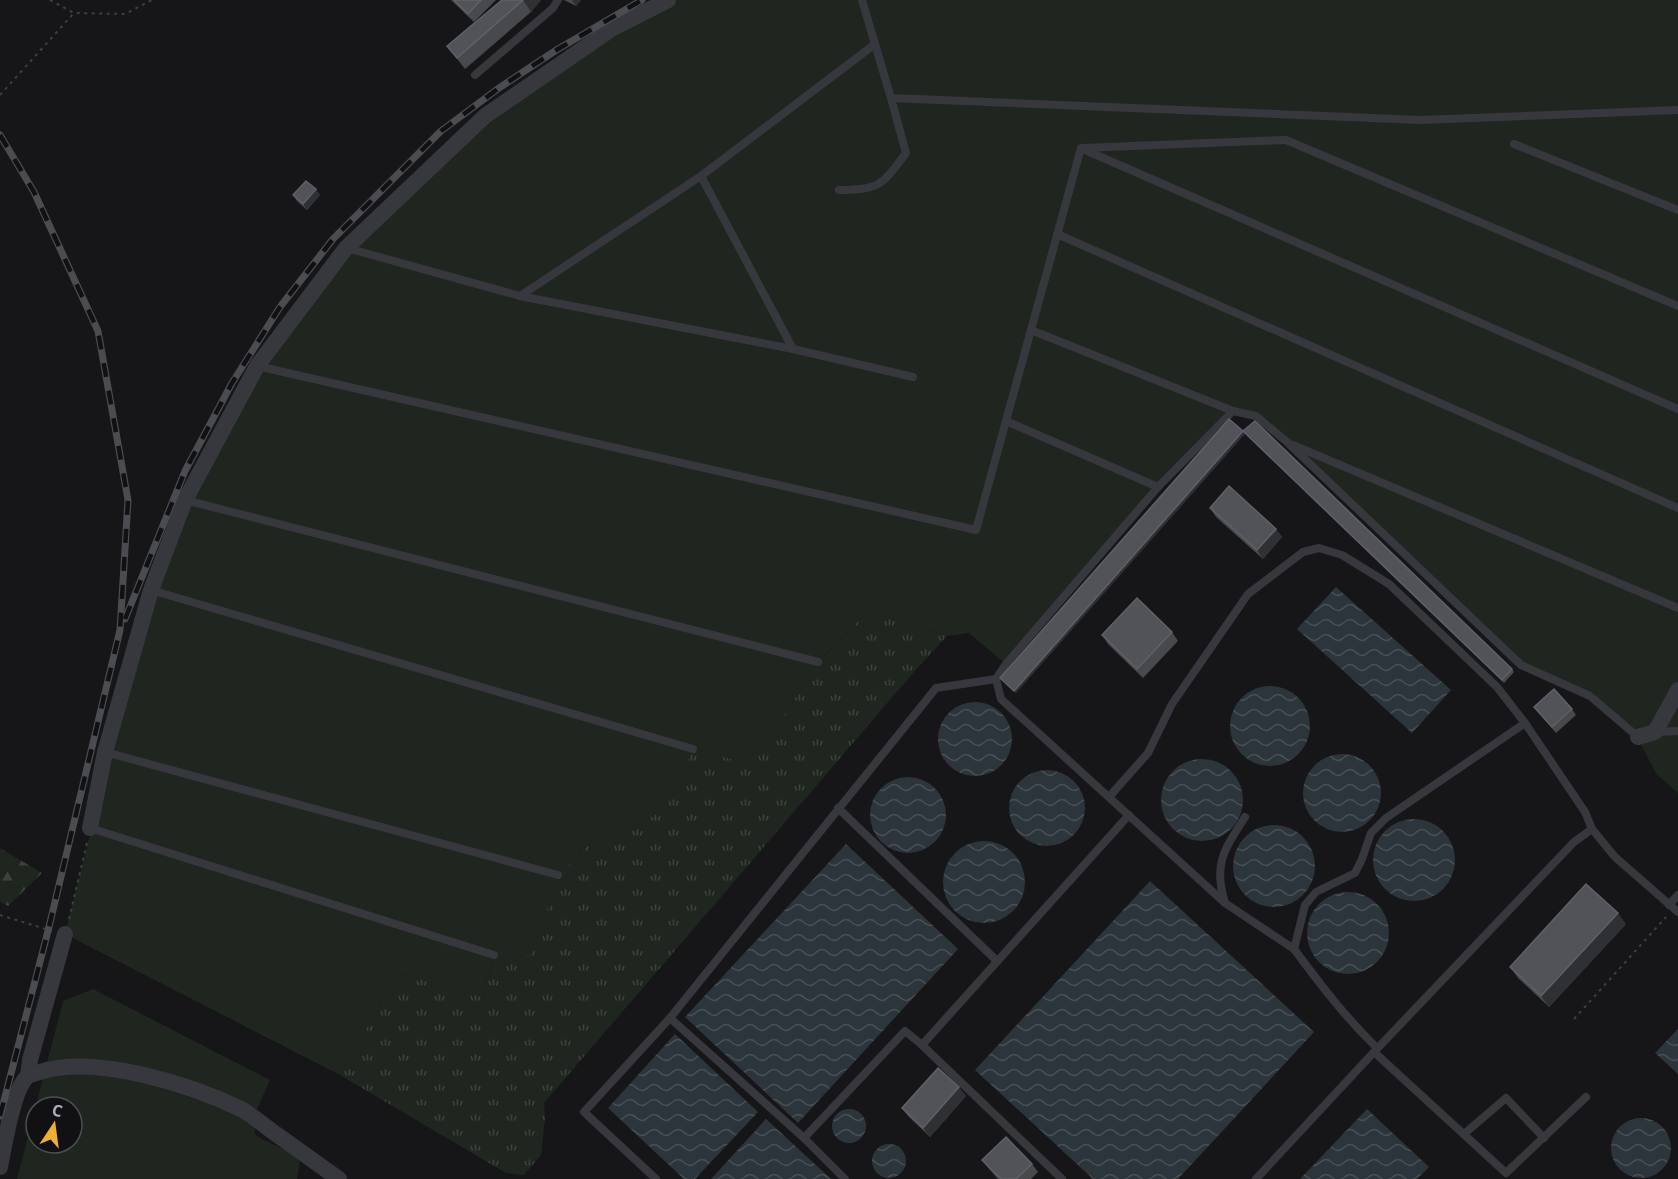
<svg xmlns="http://www.w3.org/2000/svg" width="1678" height="1179" viewBox="0 0 1678 1179" font-family="'Open Sans',sans-serif">
  <style>
    .grass { fill: url(#grass-tufts) }
    .forest { fill: url(#forest-firs) }
    .garden { fill: #1e261f; fill-rule: evenodd }
    .water { fill: url(#water-waves) }
    .lines { fill: none; stroke-linecap: round; stroke-linejoin: round }
    .path { stroke: #3d3f44; stroke-width: 2; stroke-dasharray: 3 4.5; stroke-linecap: butt }
    .service { stroke: #37383d; stroke-width: 8 }
    .minor { stroke: #37383d; stroke-width: 16 }
    .rail-casing { stroke: #4a4c52; stroke-width: 7 }
    .rail { stroke: #111113; stroke-width: 4.5; stroke-dasharray: 14; stroke-linecap: butt }
    .wall { fill: #47494d }
    .shaded-wall { fill: #2f3033 }
    .building { fill: #525359; stroke: #5f6168; stroke-width: 1.5 }
  </style>
  <defs>
    <pattern id="grass-tufts" width="24" height="20" patternUnits="userSpaceOnUse" patternTransform="scale(1.5)"><rect width="24" height="20" fill="#1e261f"/><path d="M3 7l-1-3M5 7V3M7 7l1-3M15 17l-1-3M17 17v-4M19 17l1-3" fill="none" stroke="#3c433d"/></pattern>
    <pattern id="forest-firs" width="22" height="20" patternUnits="userSpaceOnUse" patternTransform="scale(1.5)"><rect width="22" height="20" fill="#1e261f"/><path d="M5 1l3.5 6h-7zM16 11l3.5 6h-7z" fill="#3c433d"/></pattern>
    <pattern id="water-waves" width="16" height="10" patternUnits="userSpaceOnUse" patternTransform="scale(1.5)"><rect width="16" height="10" fill="#2c353c"/><path d="M0 5q4-4 8 0t8 0" fill="none" stroke="#485056"/></pattern>
  </defs>
  <rect width="100%" height="100%" fill="#161618"/>
  <!-- grass -->
  <path class="grass" d="M868,611L947,636L913,673L544,1103L545,1118L541,1155L524,1175L506,1173L340,1075L398,973L482,996L494,955L558,875L597,836H620L693,749L818,662Z"/>
  <!-- forest -->
  <path class="forest" d="M0,848L42,873L8,906L0,902Z"/>
  <!-- garden -->
  <g class="garden">
    <path d="M668,0H1678V793L1657,775L1637,737L1590,696L1521,665L1256,416L1233,411L1158,487L1006,664L969,633L947,636L868,611L818,662L753,765L693,749L666,808L620,836H597L559,875L532,955H494L482,997L398,973L340,1075L65,934L151,590L257,366L346,248L485,116Z"/>
    <path d="M93,989L270,1080L254,1116L255,1134C269,1146 289,1147 300,1162L297,1179H17L63,1001ZM36,1107H72V1143H36Z"/>
  </g>
  <!-- water -->
  <g class="water">
    <path d="M1336,587L1451,690L1412,733L1297,629Z"/>
    <circle cx="1270" cy="726" r="40"/>
    <circle cx="975" cy="739" r="37"/>
    <circle cx="1342" cy="793" r="39"/>
    <circle cx="1202" cy="800" r="41"/>
    <circle cx="1047" cy="808" r="38"/>
    <circle cx="908" cy="815" r="38"/>
    <circle cx="1414" cy="860" r="41"/>
    <circle cx="1274" cy="866" r="41"/>
    <circle cx="984" cy="882" r="41"/>
    <path d="M846,844L958,949L798,1123L685,1017Z"/>
    <path d="M1150,881L1314,1032L1178,1179H1093L975,1070Z"/>
    <circle cx="1348" cy="933" r="41"/>
    <path d="M1678,1029V1074L1655,1053Z"/>
    <path d="M675,1034L758,1112L695,1179H684L608,1108Z"/>
    <circle cx="849" cy="1126" r="17"/>
    <path d="M1367,1109L1429,1167L1417,1179H1300Z"/>
    <circle cx="1641" cy="1148" r="30"/>
    <path d="M766,1119L831,1179H711Z"/>
    <circle cx="889" cy="1161" r="17"/>
  </g>
  <g class="lines">
    <!-- path -->
    <g class="path">
      <path d="M50,0L74,13L125,14L152,0"/>
      <path d="M0,95L74,13"/>
      <path d="M0,915L52,931"/>
      <path d="M69,919L87,843"/>
      <path d="M1574,1019L1666,917"/>
    </g>
    <!-- service -->
    <g class="service">
      <path d="M862,0L891,98L1420,120L1678,110"/>
      <path d="M475,75L553,8L558,0"/>
      <path d="M1514,144L1678,210"/>
      <path d="M1085,150L1678,409"/>
      <path d="M701,176L793,349"/>
      <path d="M839,190C880,190 882,185 906,153L891,98"/>
      <path d="M1057,234L1678,508"/>
      <path d="M347,248L520,296L793,349L913,377"/>
      <path d="M520,296L701,176L875,44"/>
      <path d="M1031,330L1233,411"/>
      <path d="M257,366L976,530L1081,148L1286,140L1678,306"/>
      <path d="M1006,421L1158,487"/>
      <path d="M1293,445L1678,608"/>
      <path d="M185,500L818,662"/>
      <path d="M151,590L693,749"/>
      <path d="M996,679L936,688L670,1018L804,1138L905,1031L922,1045L1129,815"/>
      <path d="M1655,732L1678,731"/>
      <path d="M105,752L558,875"/>
      <path d="M1109,797L1148,753L1172,704L1248,594L1303,552L1319,548L1342,555L1389,584L1497,687L1525,723L1585,812L1592,829"/>
      <path d="M838,808L997,961"/>
      <path d="M1245,817C1224,850 1213,864 1225,903L1294,949"/>
      <path d="M90,828L494,955"/>
      <path d="M1225,903L1001,699L996,679L1006,664L1158,487L1233,411L1256,416L1287,442L1521,665L1590,696L1638,737"/>
      <path d="M1669,905L1678,895"/>
      <path d="M922,1045L1062,1179"/>
      <path d="M1377,1048C1345,1017 1320,984 1294,949L1305,905L1316,892L1355,873L1362,859L1371,833L1386,818L1525,723"/>
      <path d="M1374,1052L1506,1173L1586,1097"/>
      <path d="M1464,1134L1506,1098L1544,1138"/>
      <path d="M804,1138L845,1179"/>
      <path d="M656,1179L584,1112L670,1018"/>
      <path d="M1256,1179L1374,1052L1574,842L1592,829L1615,857L1678,912"/>
    </g>
    <!-- minor -->
    <g class="minor">
      <path d="M1638,737L1655,732L1678,690"/>
      <path d="M90,828L105,752L151,590L185,500L257,366L346,248L485,116L613,28L668,0"/>
      <path d="M28,1076L30,1060L65,934"/>
      <path d="M0,1167C4,1148 13,1087 28,1076C31,1074 37,1073 40,1072C96,1054 192,1085 243,1110C254,1117 265,1126 276,1134C297,1149 318,1164 339,1179"/>
    </g>
    <!-- rail casing -->
    <g class="rail-casing">
      <g id="rail">
        <path d="M0,135L34,192L98,331L128,500L120,630L48,931L0,1116"/>
        <path d="M125,619L185,471L232,383L280,307L333,239L441,131L499,88L558,49L642,0"/>
      </g>
    </g>
    <!-- rail -->
    <use href="#rail" class="rail"/>
  </g>
  <!-- wall -->
  <g class="wall">
    <path d="M451,0H496L474,22Z"/>
    <path d="M502,0H541L531,12L465,69L447,46Z"/>
    <path d="M564,0H581L576,6Z"/>
    <path d="M293,195H320L307,210L297,201Z"/>
    <path d="M1243,431L1512,669L1514,672L1504,683Z"/>
    <path d="M1210,508L1276,529L1282,537L1263,559L1216,517Z"/>
    <path d="M1172,632L1178,641L1143,678L1108,644L1102,635Z"/>
    <path d="M1534,707L1572,709L1576,715L1556,733Z"/>
    <path d="M1626,924L1549,1007L1518,978L1510,967Z"/>
    <path d="M966,1096L930,1137L908,1116L902,1108Z"/>
    <path d="M982,1160L1032,1164L1038,1172L1031,1179H998L989,1169Z"/>
  </g>
  <!-- shaded-wall -->
  <g class="shaded-wall">
    <path d="M523,0H541L531,12Z"/>
    <path d="M572,0H581L576,6Z"/>
    <path d="M316,189L320,195L307,210L303,204Z"/>
    <path d="M1243,431L1245,434L1016,693L1014,691Z"/>
    <path d="M1276,529L1282,537L1263,559L1257,550Z"/>
    <path d="M1618,913L1626,924L1549,1007L1541,996Z"/>
    <path d="M959,1087L966,1096L930,1137L923,1128Z"/>
  </g>
  <!-- building -->
  <g class="building">
    <path d="M454,0H481L468,14Z"/>
    <path d="M502,0H523L457,58L447,46Z"/>
    <path d="M306,181L316,189L303,204L293,195Z"/>
    <path d="M1229,419L1243,431L1014,691L1000,678Z"/>
    <path d="M1255,421L1512,669L1502,680L1243,431Z"/>
    <path d="M1229,486L1276,529L1257,550L1210,508Z"/>
    <path d="M1137,598L1172,632L1137,669L1102,635Z"/>
    <path d="M1554,689L1572,709L1552,727L1534,707Z"/>
    <path d="M1586,884L1618,913L1541,996L1510,967Z"/>
    <path d="M938,1068L959,1087L923,1128L902,1108Z"/>
    <path d="M1006,1137L1032,1164L1016,1179H1001L982,1160Z"/>
  </g>
  <!-- north arrow -->
  <g transform="translate(54 1125) rotate(13)"><circle r="28" fill="#111113" stroke="#4d4f55" stroke-width="1.5"/>
  <path d="M0-4.5L10 22L0 15L-10 22Z" fill="#efaf37"/>
  <text y="-9" font-size="16" font-weight="bold" text-anchor="middle" fill="#a8adb8">С</text>
  </g>
</svg>
